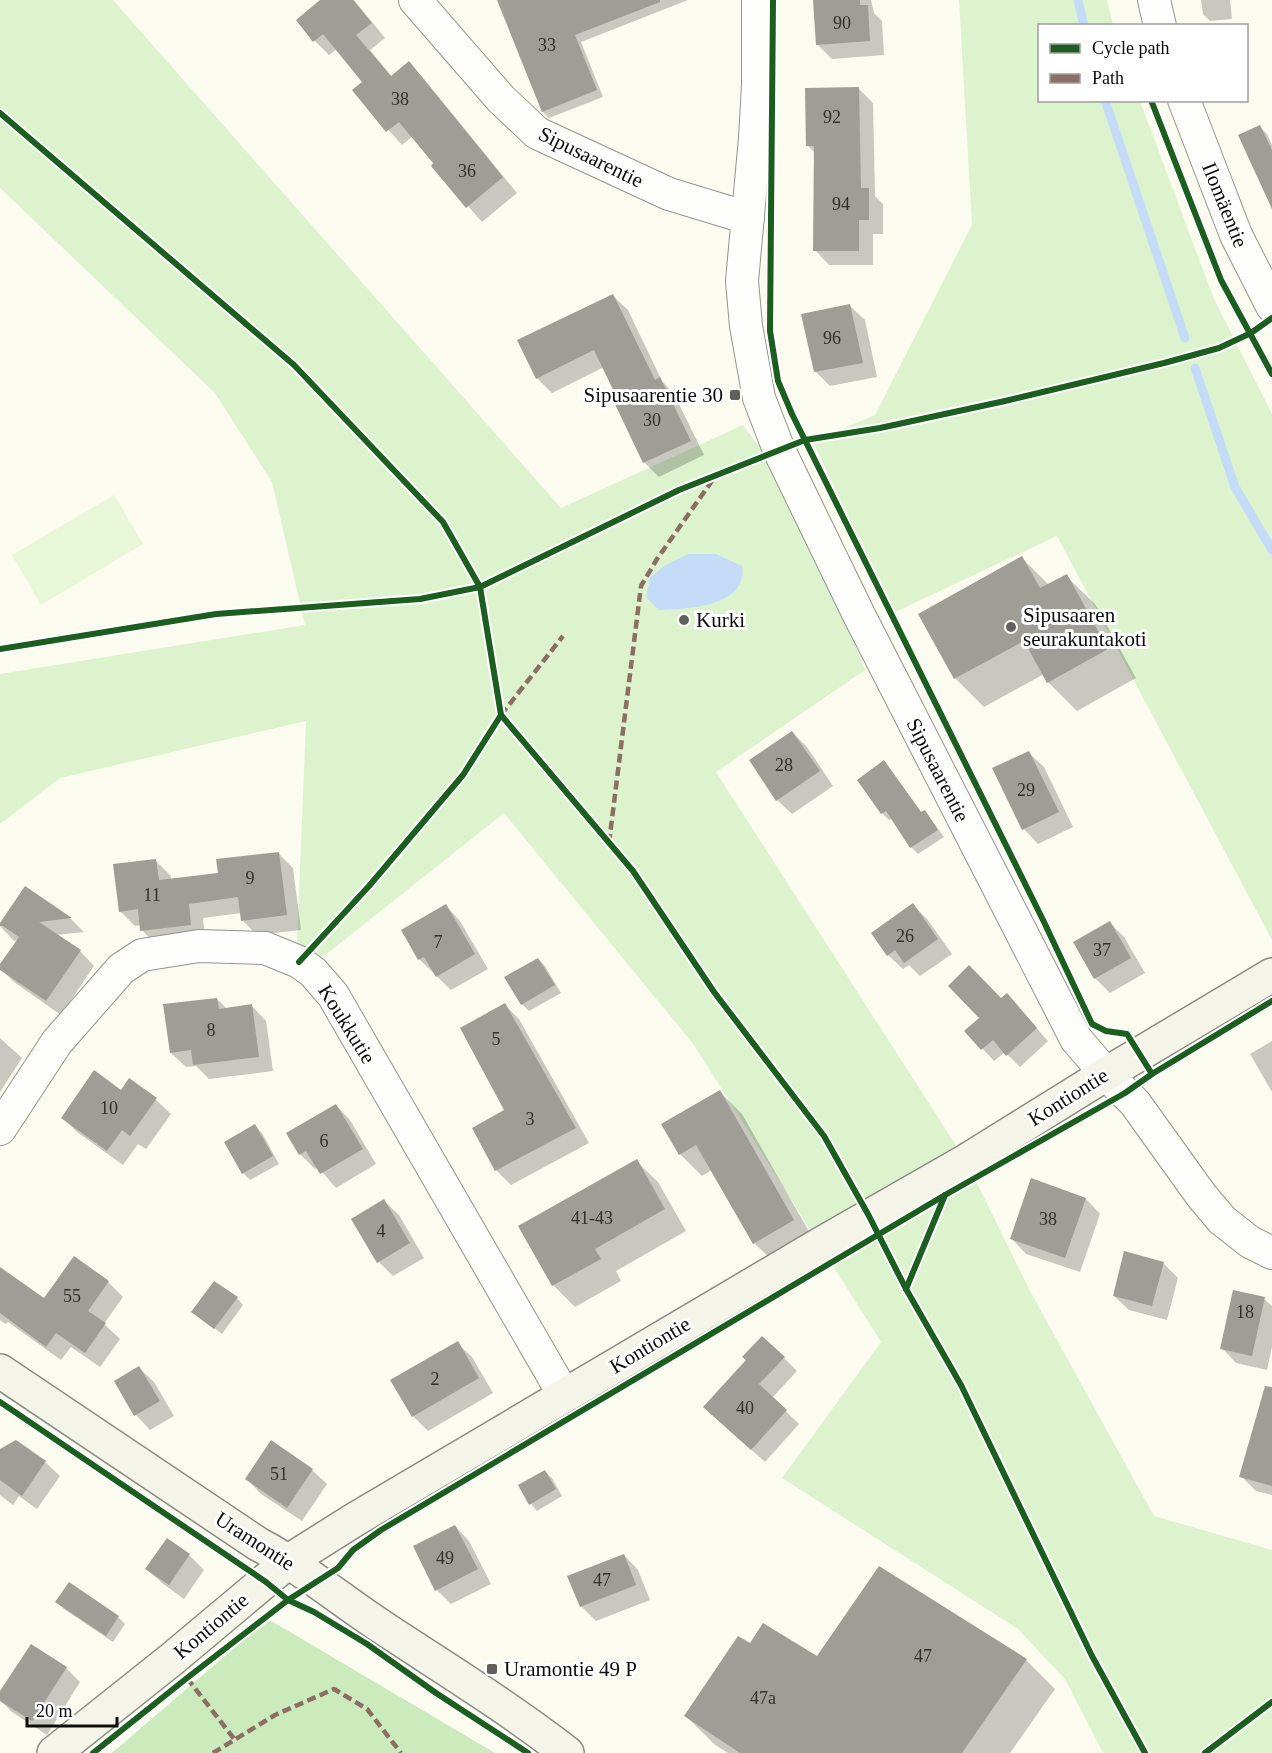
<svg xmlns="http://www.w3.org/2000/svg" width="1272" height="1753" viewBox="0 0 1272 1753" font-family="'Times New Roman',serif">
  <style>
    .green { fill: #ddf3ce }
    .forest { fill: #cbebbc }
    .pitch { fill: #e9f7d9 }
    .water { fill: #c4dcf7 }
    .shadow { fill: #0003 }
    .lines { fill: none; stroke-linecap: round; stroke-linejoin: round }
    .stream { stroke: #c4dcf7; stroke-width: 9 }
    .building { fill: #9e9d96 }
    .street-casing { stroke: #94948f; stroke-width: 34 }
    .secondary-casing { stroke: #8b8b86; stroke-width: 36 }
    .street { stroke: #fefefd; stroke-width: 32 }
    .secondary { stroke: #f4f5e8; stroke-width: 33 }
    .quiet { stroke: #8d6e63; stroke-width: 4.5; stroke-dasharray: 9 4.5; stroke-linecap: butt }
    .cycleway-casing { stroke: #fff; stroke-width: 10 }
    .cycleway { stroke: #1b5e20; stroke-width: 6 }
    .poi-dot { fill: #60605c; stroke: #fff; stroke-width: 2 }
    .labels { text-anchor: middle; stroke-width: 6; stroke-linejoin: round; paint-order: stroke }
    .number-label { font-size: 18px; fill: #31312f }
    .street-label { font-size: 21px; fill: #0d0d0d; stroke: #fff }
    .poi-label { font-size: 21px; fill: #0d0d0d; stroke: #fff; text-anchor: start }
  </style>
  <rect width="100%" height="100%" fill="#fbfbf0"/>
  <!-- green -->
  <g class="green">
    <path d="M0,0H113L561,508L743,425L766,456L847,624L865,670L716,772L966,1161L1030,1291L1154,1516L1272,1550V1753H1103L1065,1679L1018,1629L782,1478L881,1342L694,1045L504,813L319,960L297,943L306,721L60,778L0,824V674L305,625L272,482L215,393L0,188Z"/>
    <path d="M959,0H1107L1113,25L1040,26V100L1140,101L1214,299L1272,414V940L1057,536L891,614L813,441L875,415L972,225Z"/>
  </g>
  <!-- forest -->
  <path class="forest" d="M268,1619L495,1753H112Z"/>
  <!-- pitch -->
  <path class="pitch" d="M114,495L143,544L41,605L12,555Z"/>
  <!-- water -->
  <path class="water" d="M688,554H716L742,566C748,607 687,609 659,610L646,597L650,578L664,566Z"/>
  <!-- shadow -->
  <g class="shadow">
    <path d="M323,0H354L385,38L370,50L392,77L409,63L423,78L517,193L482,222L433,166L436,163L413,136L402,145L354,91L364,82L337,49L329,55L315,41Z"/>
    <path d="M499,0H688L581,42L603,97L549,118L542,111Z"/>
    <path d="M814,0H871L874,13L882,21L884,55L832,59L817,44Z"/>
    <path d="M1201,0H1230L1232,19L1210,21L1203,14Z"/>
    <path d="M858,88L873,103L875,196L883,204V234H873V265H829L815,250V153L808,146Z"/>
    <path d="M1260,127L1267,134L1272,145V206Z"/>
    <path d="M613,296L628,310L662,381L674,394L704,455L659,477L645,463L615,401L619,399L604,367L552,393L537,378Z"/>
    <path d="M850,306L865,320L877,377L830,386L815,371Z"/>
    <path d="M1022,558L1049,585L1066,576L1095,604L1136,678L1077,711L1048,682L1044,674L984,707L955,678Z"/>
    <path d="M792,732L807,747L833,786L792,814L777,800Z"/>
    <path d="M1029,753L1044,767L1073,827L1038,844L1024,829L994,769Z"/>
    <path d="M884,762L922,813L924,812L931,819L944,837L918,854L911,847L892,818L889,820L882,813L859,780Z"/>
    <path d="M278,853L293,868L301,930L257,935L242,920L241,913L203,918L205,939L156,945L142,930L141,925L135,926L120,911L156,861L171,876V880L220,874Z"/>
    <path d="M26,888L71,919L84,932L56,935L80,951L94,966L61,1015L14,982L0,968L19,940L14,941L0,926Z"/>
    <path d="M913,905L927,919L952,954L920,976L909,965L903,969L888,955Z"/>
    <path d="M446,906L460,921L488,969L451,990L419,959Z"/>
    <path d="M1109,922L1124,937L1145,973L1110,993L1096,979L1075,942Z"/>
    <path d="M538,959L545,966L561,993L529,1011L522,1004Z"/>
    <path d="M217,999L227,1009L252,1006L266,1021L273,1071L209,1079L196,1066L186,1067L171,1053Z"/>
    <path d="M1001,1000L1019,1008L1048,1041L1020,1067L1005,1052L994,1061L966,1031Z"/>
    <path d="M505,1005L519,1019L589,1143L511,1185L496,1170L474,1129L507,1111Z"/>
    <path d="M0,1038L22,1058L0,1092Z"/>
    <path d="M1272,1041V1092L1250,1054Z"/>
    <path d="M129,1081L156,1100L171,1114L146,1149L138,1144L123,1165L77,1132L63,1118L122,1092Z"/>
    <path d="M720,1092L742,1114L815,1242L776,1264L754,1243L712,1170L702,1176L680,1154Z"/>
    <path d="M336,1105L350,1120L376,1164L336,1188L318,1167L315,1169L300,1154Z"/>
    <path d="M255,1126L262,1133L279,1164L250,1180L243,1173L226,1143Z"/>
    <path d="M636,1161L658,1182L686,1231L616,1271L621,1281L575,1307L553,1285Z"/>
    <path d="M1032,1180L1086,1199L1100,1214L1080,1272L1026,1254L1012,1239Z"/>
    <path d="M384,1201L399,1215L424,1258L393,1276L379,1262Z"/>
    <path d="M1163,1263L1178,1278L1167,1320L1129,1310L1114,1296Z"/>
    <path d="M0,1269L44,1300L108,1282L123,1297L104,1324L120,1339L100,1367L71,1347L61,1360L8,1322L6,1324L0,1320Z"/>
    <path d="M237,1298L243,1305L222,1334L193,1312Z"/>
    <path d="M1264,1299L1272,1306V1346L1267,1370L1236,1363L1222,1348Z"/>
    <path d="M457,1343L472,1357L493,1393L428,1431L413,1416Z"/>
    <path d="M784,1358L797,1371L772,1398L799,1424L765,1462L718,1420Z"/>
    <path d="M139,1368L154,1382L174,1416L150,1430L136,1415L116,1382Z"/>
    <path d="M1272,1421V1495L1256,1491L1241,1476Z"/>
    <path d="M0,1451L45,1462L60,1476L37,1509L19,1496L13,1505L0,1495Z"/>
    <path d="M312,1470L327,1484L302,1521L261,1494L247,1479Z"/>
    <path d="M545,1472L552,1478L562,1496L537,1511L531,1504L520,1486Z"/>
    <path d="M455,1526L469,1541L491,1584L451,1604L437,1590Z"/>
    <path d="M167,1540L189,1555L204,1570L184,1599L162,1583L147,1569Z"/>
    <path d="M624,1555L638,1570L650,1600L596,1621L581,1606Z"/>
    <path d="M879,1568L1026,1660L1055,1689L1010,1753H728L714,1744L686,1716L750,1645L818,1658Z"/>
    <path d="M57,1602L118,1617L125,1624L113,1642L64,1609Z"/>
    <path d="M66,1668L80,1682L47,1735L12,1712L0,1700V1694Z"/>
  </g>
  <g class="lines">
    <!-- stream -->
    <g class="stream">
      <path d="M1078,0L1084,26"/>
      <path d="M1105,100L1185,338"/>
      <path d="M1195,368L1235,487L1272,550"/>
    </g>
  </g>
  <!-- building -->
  <g class="building">
    <path d="M320,0H353L372,23L356,35L391,76L409,61L503,177L466,208L431,166L433,163L399,122L386,132L352,90L362,82L323,34L313,42L296,20Z"/>
    <path d="M497,0H660V2L575,35L597,90L542,112Z"/>
    <path d="M813,0H860V5H868L870,41L816,45Z"/>
    <path d="M859,87L861,188H869V220H859V251H813L814,146H806L805,88Z"/>
    <path d="M1260,125L1272,150V209L1238,135Z"/>
    <path d="M613,294L655,380L660,377L691,441L643,463L613,400L617,398L594,350L536,379L517,340Z"/>
    <path d="M850,304L863,363L814,372L801,314Z"/>
    <path d="M1022,556L1040,588L1067,574L1108,649L1047,683L1024,641L954,679L918,614Z"/>
    <path d="M792,731L820,771L776,801L749,760Z"/>
    <path d="M1029,751L1059,812L1022,830L992,768Z"/>
    <path d="M884,760L921,812L925,810L938,830L910,848L886,811L881,814L857,780Z"/>
    <path d="M279,852L287,915L241,921L238,897L189,904L191,925L140,931L138,909L119,912L113,864L156,859L159,880L218,873L216,859Z"/>
    <path d="M25,886L72,918L39,922L81,950L46,1001L0,970V964L19,937L3,926H0V923Z"/>
    <path d="M913,903L938,939L904,963L895,950L887,956L871,933Z"/>
    <path d="M446,904L475,954L436,977L424,957L418,960L401,930Z"/>
    <path d="M1110,921L1131,958L1094,979L1073,942Z"/>
    <path d="M538,958L555,985L521,1005L504,977Z"/>
    <path d="M969,965L1001,998L1007,993L1037,1028L1006,1056L993,1040L981,1050L964,1031L979,1018L948,986Z"/>
    <path d="M217,998L219,1009L252,1004L259,1057L193,1065L191,1050L170,1053L163,1004Z"/>
    <path d="M505,1003L576,1128L495,1171L472,1128L504,1110L460,1028Z"/>
    <path d="M94,1070L121,1090L129,1078L157,1098L130,1136L122,1130L107,1151L61,1118Z"/>
    <path d="M720,1090L794,1220L753,1244L696,1145L679,1155L661,1124Z"/>
    <path d="M336,1104L363,1149L320,1174L306,1151L299,1155L286,1133Z"/>
    <path d="M255,1124L273,1156L242,1174L224,1142Z"/>
    <path d="M637,1159L665,1209L595,1249L601,1259L552,1286L518,1226Z"/>
    <path d="M1031,1178L1086,1198L1065,1258L1010,1239Z"/>
    <path d="M384,1199L410,1243L377,1263L351,1219Z"/>
    <path d="M1124,1251L1164,1262L1152,1306L1113,1296Z"/>
    <path d="M74,1256L109,1281L88,1311L106,1323L85,1353L56,1333L46,1347L0,1313V1267L44,1298Z"/>
    <path d="M214,1281L238,1297L214,1329L191,1312Z"/>
    <path d="M1233,1290L1265,1297L1252,1356L1220,1349Z"/>
    <path d="M762,1336L785,1357L759,1384L787,1410L751,1450L703,1407L746,1360L742,1357Z"/>
    <path d="M458,1341L479,1378L412,1417L390,1380Z"/>
    <path d="M139,1366L160,1401L134,1416L114,1381Z"/>
    <path d="M1265,1386L1272,1387V1486L1239,1477Z"/>
    <path d="M16,1440L46,1461L22,1496L0,1480V1449Z"/>
    <path d="M271,1440L313,1469L287,1508L245,1479Z"/>
    <path d="M545,1470L556,1489L529,1505L518,1485Z"/>
    <path d="M455,1525L478,1569L435,1591L413,1546Z"/>
    <path d="M167,1538L190,1554L169,1585L145,1569Z"/>
    <path d="M624,1554L636,1585L580,1607L567,1576Z"/>
    <path d="M879,1566L1027,1659L962,1753H740L684,1716L738,1636L750,1643L763,1623L817,1656Z"/>
    <path d="M69,1582L119,1616L106,1636L55,1602Z"/>
    <path d="M31,1644L67,1667L32,1721L0,1701V1691Z"/>
  </g>
  <g class="lines">
    <!-- street casing -->
    <g class="street-casing">
      <g id="street">
        <path d="M415,0L501,99L537,133L669,194L748,218"/>
        <path d="M758,0V85L755,138L742,281L746,326L759,398L779,450L859,615L1076,1039L1106,1074L1135,1103L1201,1195L1222,1220L1250,1242L1272,1253"/>
        <path d="M1154,0L1160,26"/>
        <path d="M1184,100L1236,235L1272,306"/>
        <path d="M0,1129L57,1042L121,969L142,955L199,946L265,948L299,962L313,972L333,995L564,1395"/>
      </g>
    </g>
    <!-- secondary casing -->
    <g class="secondary-casing">
      <g id="secondary">
        <path d="M0,1371L258,1544C303,1568 342,1601 385,1629C446,1669 509,1708 567,1753"/>
        <path d="M54,1753L172,1659L289,1561L354,1520L821,1244L966,1161L1106,1074L1272,975"/>
      </g>
    </g>
    <!-- street -->
    <use href="#street" class="street"/>
    <!-- secondary -->
    <use href="#secondary" class="secondary"/>
    <!-- quiet -->
    <g class="quiet">
      <path d="M501,715L563,636"/>
      <path d="M609,843L641,586L657,559L714,478"/>
      <path d="M187,1678L235,1740"/>
      <path d="M213,1753L275,1715L334,1689L367,1709L401,1753"/>
    </g>
    <!-- cycleway casing -->
    <g class="cycleway-casing">
      <g id="cycleway">
        <path d="M773,0L770,331L778,381L792,414L1044,922L1092,1024L1106,1031L1127,1034L1152,1074"/>
        <path d="M1151,100L1221,280L1272,374"/>
        <path d="M0,113L294,365L443,522L480,587L501,715L633,871L714,992L824,1136L869,1216L906,1289L961,1385L1092,1656L1145,1753"/>
        <path d="M0,649L216,614L420,599L480,587L679,490L805,440L880,428L1005,401L1164,363L1219,348L1251,333L1272,318"/>
        <path d="M299,962L369,886L463,775L501,715"/>
        <path d="M906,1289L945,1195"/>
        <path d="M0,1402L266,1582L288,1600L314,1612L367,1644L436,1693L528,1753"/>
        <path d="M93,1753L187,1678L288,1600L338,1568L353,1550L381,1530L945,1195L1125,1093L1152,1074L1272,1001"/>
        <path d="M1205,1753L1272,1702"/>
      </g>
    </g>
    <!-- cycleway -->
    <use href="#cycleway" class="cycleway"/>
  </g>
  <!-- markers -->
  <g class="poi-dot">
    <rect x="729" y="389" width="12" height="12" rx="3"/>
    <circle cx="684" cy="620" r="6"/>
    <circle cx="1011" cy="627" r="6"/>
    <rect x="486" y="1663" width="12" height="12" rx="3"/>
  </g>
  <g class="labels">
    <!-- number labels -->
    <g class="number-label">
      <text x="842" y="29">90</text>
      <text x="547" y="51">33</text>
      <text x="400" y="105">38</text>
      <text x="832" y="123">92</text>
      <text x="467" y="177">36</text>
      <text x="841" y="210">94</text>
      <text x="832" y="344">96</text>
      <text x="652" y="426">30</text>
      <text x="784" y="771">28</text>
      <text x="1026" y="796">29</text>
      <text x="250" y="884">9</text>
      <text x="152" y="901">11</text>
      <text x="905" y="942">26</text>
      <text x="438" y="948">7</text>
      <text x="1102" y="956">37</text>
      <text x="211" y="1036">8</text>
      <text x="496" y="1045">5</text>
      <text x="109" y="1114">10</text>
      <text x="530" y="1125">3</text>
      <text x="324" y="1147">6</text>
      <text x="592" y="1224">41-43</text>
      <text x="1048" y="1225">38</text>
      <text x="381" y="1237">4</text>
      <text x="72" y="1302">55</text>
      <text x="1245" y="1318">18</text>
      <text x="435" y="1385">2</text>
      <text x="745" y="1414">40</text>
      <text x="279" y="1480">51</text>
      <text x="445" y="1564">49</text>
      <text x="602" y="1586">47</text>
      <text x="923" y="1662">47</text>
      <text x="763" y="1704">47a</text>
    </g>
    <!-- street labels -->
    <g class="street-label">
      <text transform="translate(591 157) rotate(26)" y="7">Sipusaarentie</text>
      <text transform="translate(1225 205) rotate(68)" y="7">Ilomäentie</text>
      <text transform="translate(938 770) rotate(63)" y="7">Sipusaarentie</text>
      <text transform="translate(347 1024) rotate(58)" y="7">Koukkutie</text>
      <text transform="translate(1068 1097) rotate(-32)" y="7">Kontiontie</text>
      <text transform="translate(650 1345) rotate(-31)" y="7">Kontiontie</text>
      <text transform="translate(255 1541) rotate(33)" y="7">Uramontie</text>
      <text transform="translate(211 1626) rotate(-40)" y="7">Kontiontie</text>
    </g>
    <!-- poi labels -->
    <g class="poi-label">
      <text x="723" y="402" text-anchor="end">Sipusaarentie 30</text>
      <text x="1023" y="622">Sipusaaren<tspan x="1023" dy="24">seurakuntakoti</tspan></text>
      <text x="696" y="627">Kurki</text>
      <text x="504" y="1676">Uramontie 49 P</text>
    </g>
  </g>
  <!-- legend -->
  <rect x="1038" y="24" width="210" height="78" fill="#ffffff" stroke="#9e9e9e" stroke-width="1.5"/>
  <rect x="1050" y="44" width="30" height="9" fill="#1b5e20" stroke="#9e9e9e" stroke-width="1.5"/>
  <text x="1092" y="54" font-size="18" fill="#0d0d0d">Cycle path</text>
  <rect x="1050" y="74" width="30" height="9" fill="#8d6e63" stroke="#9e9e9e" stroke-width="1.5"/>
  <text x="1092" y="84" font-size="18" fill="#0d0d0d">Path</text>
  <!-- scale -->
  <path d="M27 1717v9h90v-9" fill="none" stroke="#0d0d0d" stroke-width="3"/>
  <text x="36" y="1717" font-size="18" fill="#0d0d0d" stroke="#ffffff" stroke-width="4.5" paint-order="stroke">20 m</text>
</svg>
